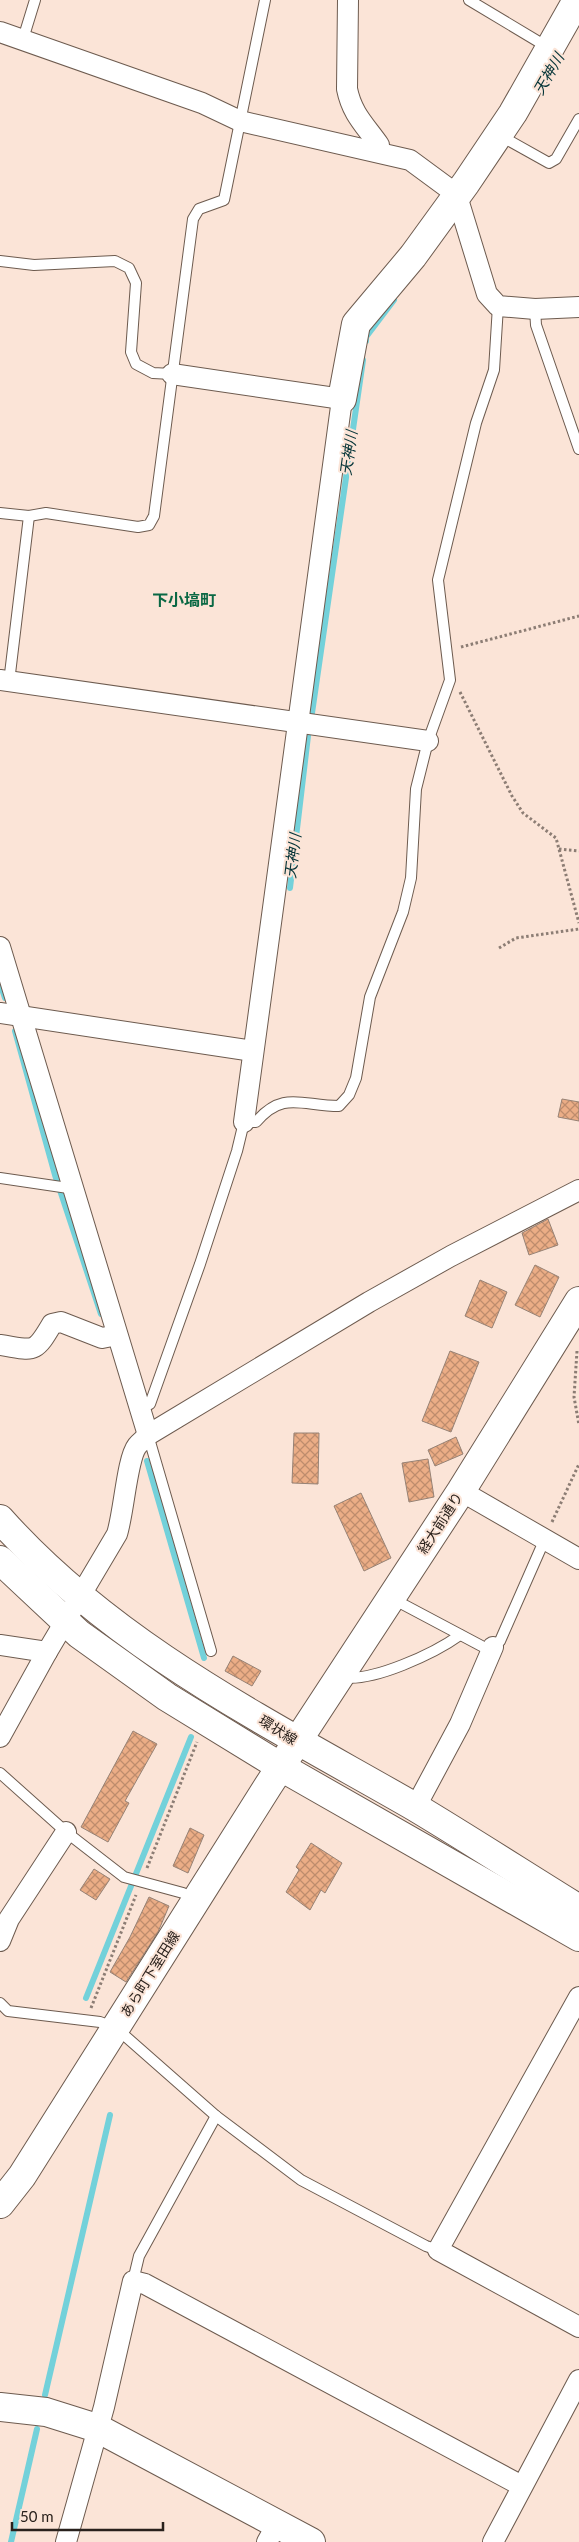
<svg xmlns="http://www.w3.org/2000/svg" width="579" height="2542" viewBox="0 0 579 2542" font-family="Lato,'Noto Sans JP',sans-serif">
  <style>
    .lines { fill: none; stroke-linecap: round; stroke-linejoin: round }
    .stream { stroke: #73d1da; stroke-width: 6 }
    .building { fill: url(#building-cross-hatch); stroke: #968275 }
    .lane-casing { stroke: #6d5b4f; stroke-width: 12 }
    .street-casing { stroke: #6d5b4f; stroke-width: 22 }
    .secondary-casing { stroke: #6d5b4f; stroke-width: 30 }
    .primary-casing { stroke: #6d5b4f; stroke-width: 30 }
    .path { stroke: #8c7d74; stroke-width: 3; stroke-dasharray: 2.5 2.5; stroke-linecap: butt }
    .lane { stroke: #fff; stroke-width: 10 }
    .street { stroke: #fff; stroke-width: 20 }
    .secondary { stroke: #fff; stroke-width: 28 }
    .primary { stroke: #fff; stroke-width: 28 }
    .labels { text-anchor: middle; stroke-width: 4; stroke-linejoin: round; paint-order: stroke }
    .street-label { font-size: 14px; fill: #29211c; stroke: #fbe4d7 }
    .water-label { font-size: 15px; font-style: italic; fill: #033337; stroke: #fbe4d7 }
    .quarter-label { font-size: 16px; font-weight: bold; fill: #0a6844; stroke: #fbe4d7 }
  </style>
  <defs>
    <pattern id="building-cross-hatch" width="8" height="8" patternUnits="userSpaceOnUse" patternTransform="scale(1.25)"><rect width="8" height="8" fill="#ebad86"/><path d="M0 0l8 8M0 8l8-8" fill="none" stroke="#be8c6d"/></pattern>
  </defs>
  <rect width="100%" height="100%" fill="#fbe4d7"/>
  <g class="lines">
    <!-- stream -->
    <g class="stream">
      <path d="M366,341V337L394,300"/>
      <path d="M312,713L363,360"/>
      <path d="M290,888L308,736"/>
      <path d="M0,983L5,998"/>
      <path d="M15,1031L55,1175L101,1314"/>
      <path d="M147,1461L204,1658"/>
      <path d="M86,1998L191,1737"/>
      <path d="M45,2395L110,2115"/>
      <path d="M11,2542L37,2429"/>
    </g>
  </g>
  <!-- building -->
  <g class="building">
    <path d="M562,1099L579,1102V1121L558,1117Z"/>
    <path d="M548,1219L558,1245L529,1255L522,1233Z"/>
    <path d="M535,1265L559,1277L540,1317L515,1305Z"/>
    <path d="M480,1280L507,1292L492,1328L465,1316Z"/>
    <path d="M450,1351L479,1362L451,1432L422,1421Z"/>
    <path d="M294,1433H319L318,1484L292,1483Z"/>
    <path d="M456,1437L463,1454L435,1466L428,1450Z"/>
    <path d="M428,1459L434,1497L409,1502L402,1463Z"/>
    <path d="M361,1493L391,1558L364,1571L334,1506Z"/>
    <path d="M233,1656L261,1671L252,1686L225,1671Z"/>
    <path d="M133,1731L157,1744L125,1801L129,1803L108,1842L81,1827Z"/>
    <path d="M190,1828L204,1835L188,1873L173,1866Z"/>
    <path d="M311,1843L342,1863L325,1893L321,1890L310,1910L286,1892L299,1870L296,1867Z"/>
    <path d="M94,1869L110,1879L96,1900L80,1890Z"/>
    <path d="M149,1897L169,1906L158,1932L126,1982L110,1972L130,1937Z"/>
  </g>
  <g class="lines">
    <!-- lane casing -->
    <g class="lane-casing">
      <g id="lane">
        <path d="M469,0L549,48"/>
        <path d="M23,39L35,0"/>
        <path d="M499,135L549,163L556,159L579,119"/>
        <path d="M0,261L34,265L115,261L129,268L136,283L131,352L136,364L153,373L172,374"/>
        <path d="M535,309L536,325L579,449"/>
        <path d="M0,513L29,516L46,513L138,527L149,525L154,516L193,219L199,209L224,200L265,0"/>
        <path d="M9,682L29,516"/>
        <path d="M0,1178L75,1189"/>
        <path d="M141,1409L150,1404L200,1264L237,1151L244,1122H256C283,1090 302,1106 339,1106L349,1095L356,1078L370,997L403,912L411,878L416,789L428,741L450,680L438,580L476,423L494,370L498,306"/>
        <path d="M148,1435L211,1651"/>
        <path d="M393,1599L491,1651"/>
        <path d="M493,1647L500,1641L544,1541"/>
        <path d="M341,1677C372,1683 435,1653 460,1635"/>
        <path d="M0,1773L66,1832L124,1877L183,1893L195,1900"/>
        <path d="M0,2003L8,2011L100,2022L116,2028L216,2116L301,2180L426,2246L438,2250"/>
        <path d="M133,2281L139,2256L216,2116"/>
      </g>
    </g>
    <!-- street casing -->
    <g class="street-casing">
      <g id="street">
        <path d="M348,0L347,89C352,114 365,125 379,145V152"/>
        <path d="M0,32L202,103L240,121L410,160L448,188L460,206L487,294L498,306L535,309L579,307"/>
        <path d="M172,374L342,399L244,1122"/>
        <path d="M0,680L428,741"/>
        <path d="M0,947L148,1435"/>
        <path d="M0,1013L253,1051"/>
        <path d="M0,1345C34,1350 34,1355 52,1324L61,1322L102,1338L117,1335"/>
        <path d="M461,1491L579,1559"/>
        <path d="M0,1645L47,1652"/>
        <path d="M0,1737L47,1652L117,1534C124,1512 127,1459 137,1446C140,1442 145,1439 148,1435L369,1302L451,1256L579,1190"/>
        <path d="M415,1808L460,1724L493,1647"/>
        <path d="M0,1941L9,1919L66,1832"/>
        <path d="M579,1997L438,2250L579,2327"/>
        <path d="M66,2542L104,2407L133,2281L145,2284L522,2486"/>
        <path d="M267,2542L277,2524"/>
        <path d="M493,2542L579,2380"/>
      </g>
    </g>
    <!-- secondary casing -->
    <g class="secondary-casing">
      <g id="secondary">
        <path d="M342,399L356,324L413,256L466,183L513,113L577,0"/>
        <path d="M0,1519C114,1647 269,1723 415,1807C470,1840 524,1875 579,1909"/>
        <path d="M0,1560L79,1634L167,1697L281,1767L579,1937"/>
        <path d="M0,2407L46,2412L97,2428L311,2542"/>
      </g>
    </g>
    <!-- primary casing -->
    <g class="primary-casing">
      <path id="primary" d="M0,2204L22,2176L268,1786L461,1491L579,1301"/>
    </g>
    <!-- path -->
    <g class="path">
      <path d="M461,647L579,616"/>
      <path d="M460,692L512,796L523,813L556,838L579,923"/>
      <path d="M559,849L579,851"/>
      <path d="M499,948L516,938L579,929"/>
      <path d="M577,1351L574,1397L579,1425"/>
      <path d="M552,1522L579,1464"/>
      <path d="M147,1868L197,1742"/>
      <path d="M91,2008L136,1895"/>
    </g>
    <!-- lane -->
    <use href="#lane" class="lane"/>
    <!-- street -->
    <use href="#street" class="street"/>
    <!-- secondary -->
    <use href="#secondary" class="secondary"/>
    <!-- primary -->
    <use href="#primary" class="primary"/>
  </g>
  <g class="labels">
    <!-- street labels -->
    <g class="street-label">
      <text transform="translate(440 1523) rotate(-57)" y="5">経大前通り</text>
      <text transform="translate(278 1730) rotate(32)" y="5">環状線</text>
      <text transform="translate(150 1974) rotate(-58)" y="5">あら町下室田線</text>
    </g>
    <!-- water labels -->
    <g class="water-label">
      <text transform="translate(549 74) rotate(-60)" y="5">天神川</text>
      <text transform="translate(349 453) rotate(-82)" y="5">天神川</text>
      <text transform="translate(293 856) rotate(-83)" y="5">天神川</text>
    </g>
    <!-- quarter labels -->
    <g class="quarter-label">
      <text x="184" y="606">下小塙町</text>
    </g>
  </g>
  <!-- scale -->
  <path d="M12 2522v8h151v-8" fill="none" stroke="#29211c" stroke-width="2.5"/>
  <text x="20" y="2522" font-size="15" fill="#29211c" stroke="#fbe4d7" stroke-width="4" paint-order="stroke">50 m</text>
</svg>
